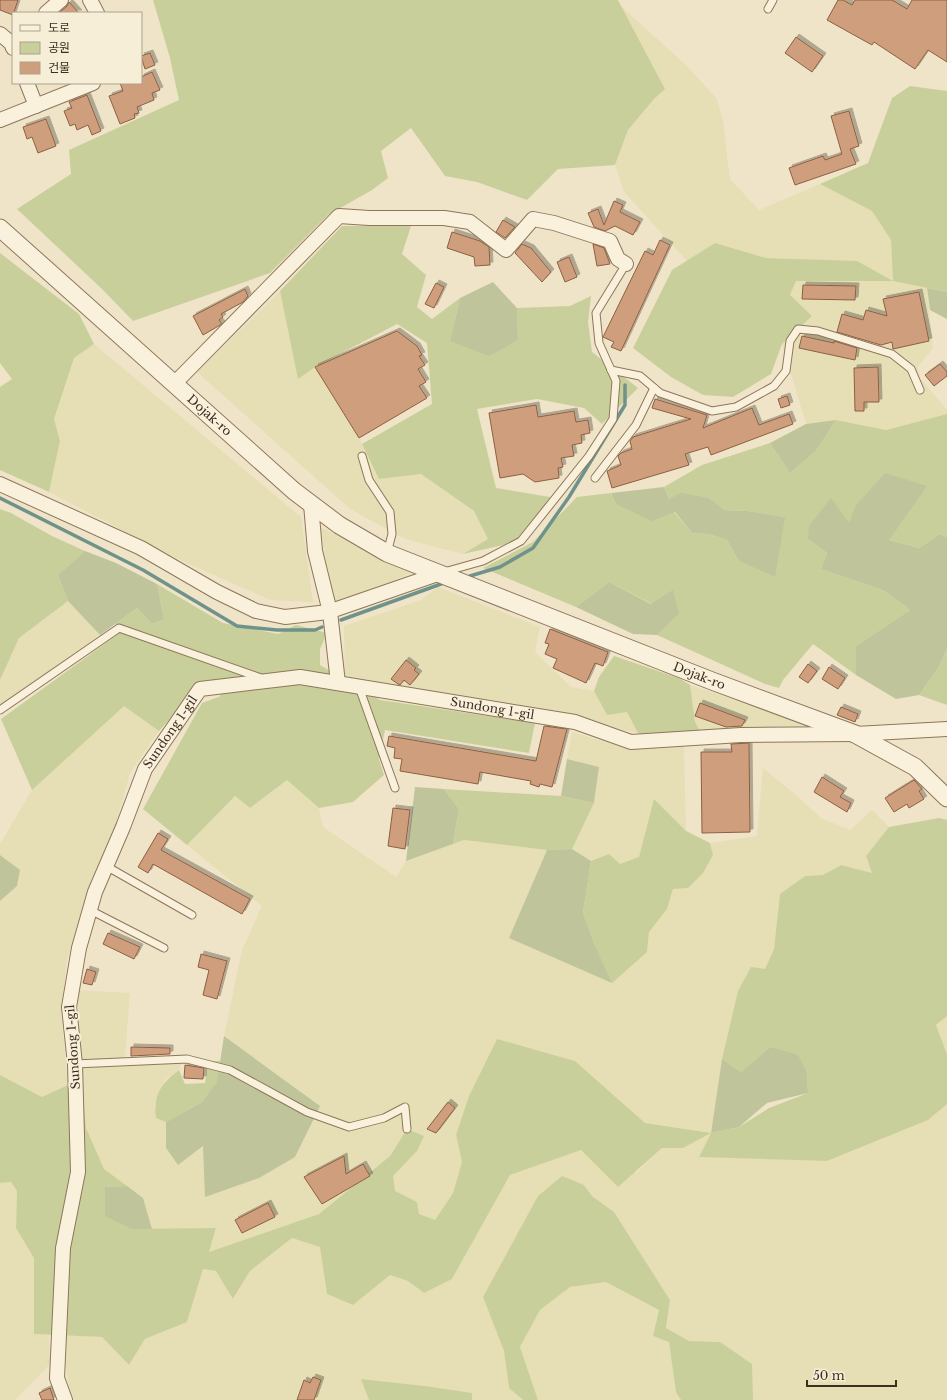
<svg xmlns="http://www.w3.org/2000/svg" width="947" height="1400" viewBox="0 0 947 1400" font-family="'Libre Baskerville','Noto Sans KR',serif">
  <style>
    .farmland { fill: #e6deb5 }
    .green { fill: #c9cf9b }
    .cemetery { fill: #bfc49a }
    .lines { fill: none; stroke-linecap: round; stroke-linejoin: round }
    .stream { stroke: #6f938a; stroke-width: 3.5 }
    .building { fill: #cf9f7d; stroke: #8d5f41; filter: url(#shadow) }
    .service-casing { stroke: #8d765c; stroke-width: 9 }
    .minor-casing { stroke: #8d765c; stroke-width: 16 }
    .tertiary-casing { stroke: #8d765c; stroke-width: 19 }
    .service { stroke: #faf1dc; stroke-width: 7 }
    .minor { stroke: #faf1dc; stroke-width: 14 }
    .tertiary { stroke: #faf1dc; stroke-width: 17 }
    .labels { text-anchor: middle; stroke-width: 4; stroke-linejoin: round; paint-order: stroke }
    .street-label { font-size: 12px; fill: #3d2e20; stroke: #f7eed8 }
  </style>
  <defs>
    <filter id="shadow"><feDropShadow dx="3" dy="-3" stdDeviation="0" flood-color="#0004"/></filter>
  </defs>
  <rect width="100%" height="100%" fill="#f0e4c8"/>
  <!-- farmland -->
  <g class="farmland">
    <path d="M622,7L688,67L717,99L723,121L730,179L759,210L820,184L872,211L891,240L893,281L927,288L933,348L918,367L920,378L947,410V414L886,430L836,420L806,424L782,344L812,316L790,295L796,281H893L800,259L766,258L715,243L687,261L624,192L615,165L628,130L654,99L665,89Z"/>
    <path d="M280,291L298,378L315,367L359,438L379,479L421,474L474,511L489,539L463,554L405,539L350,509L197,372Z"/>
    <path d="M94,344L301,517L313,602L270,600L178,559L49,492L60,441L54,419L74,358Z"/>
    <path d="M320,527L415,572L336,603L325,558Z"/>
    <path d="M438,587L540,627L535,652L571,687L594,691L607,715L627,711L638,733L425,690L381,682L345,680L344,626L421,600Z"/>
    <path d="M68,601L100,635L0,706V680L19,638Z"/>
    <path d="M690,685L810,725L700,731L695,722Z"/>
    <path d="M124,705L159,731L130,773L116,824L92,878L67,960L61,1012L68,1085L42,1097L0,1075V901L17,886L20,871L0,855V844L32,790Z"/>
    <path d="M572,732L629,749L684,747L686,831L655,800L639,857L620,864L609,854L591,861L572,849L594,803L599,768L567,759Z"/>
    <path d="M763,768L797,796L821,818L850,830L872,810L889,827L866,856L872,873L841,865L823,875L805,876L780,894L774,949L765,969L738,991L722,1059L711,1133L700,1156L827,1161L928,1120L947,1104V1400H753L720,1342L689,1341L666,1328L670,1300L614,1212L592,1196L584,1185L483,1297L504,1351L509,1388L523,1400H472V1393L425,1386L362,1379L369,1400H74L69,1388L65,1359V1335L102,1337L129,1365L145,1339L187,1322L203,1269L216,1271L234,1299L250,1271L292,1238L321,1247L327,1294L353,1305L390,1275L408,1281L424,1293L452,1279L510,1175L581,1150L636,1173L662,1148H683L711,1133L645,1123L575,1061L497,1039L469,1096L456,1135L462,1162L453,1193L435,1220L419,1214L416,1202L395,1192L392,1176L417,1151L423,1136L407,1129L390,1156L319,1214L209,1252L216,1229H152L143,1198L104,1169L86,1128L79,1057L77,990L130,993L125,1058L184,1056L179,1070L165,1080L154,1105L156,1118L166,1122V1148L178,1165L203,1146L301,1092L224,1036L242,950L262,906L187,845L235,796L250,808L287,780L319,808L323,827L396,877L406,861L464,840L547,850L509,938L647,952L649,932L667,909L673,889L713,855L710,843L757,836Z"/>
    <path d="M947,1016V1054L936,1025Z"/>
    <path d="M11,1182L17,1191L16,1228L35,1258L34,1334L49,1335L50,1364L15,1400H0V1183Z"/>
    <path d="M606,1282L659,1310L653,1336L669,1342L676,1391L681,1400H538L520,1347L540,1310L570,1287Z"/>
  </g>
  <!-- green -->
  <g class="green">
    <path d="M153,0H618L665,89L654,99L628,130L615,165L558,169L527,200L477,182L445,176L411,128L381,151L388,178L372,190L328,215L270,273L133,321L103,290L17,209L71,174L69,150L179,100L170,58Z"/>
    <path d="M910,86L947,91V292L893,281H796L790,295L812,316L782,344L771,374L733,397L703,395L671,377L633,348L672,270L715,243L766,258L857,261L893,281L891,240L872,211L820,184L868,163L892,98Z"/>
    <path d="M342,226H411L402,254L426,275L417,307L432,319L460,298L450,341L518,340L517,308L570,306L591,296L588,322L592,352L638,388L602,424L584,408L537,399L477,409L496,488L550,497L521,541L463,554L488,539L474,511L421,474L379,479L362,444L432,404L427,343L397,324L315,367L298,379L280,291Z"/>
    <path d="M0,253L79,314L94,344L74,358L54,419L60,441L49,492L0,470V387L12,379L0,363Z"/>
    <path d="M947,414V537L940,534L919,548L889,540L849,523L808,539L827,553L821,569L885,591L910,610L856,646V675L813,644L783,680L779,688L765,684L657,635L679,614L652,604L609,582L576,607L483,568L533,542L577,497L611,493L616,504L674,512L692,533L709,534L727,540L738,560L785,517L748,511L725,510L709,498L669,499L664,487L702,465L770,443L790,473L816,451L836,420L886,430Z"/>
    <path d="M0,509L11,513L52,536L85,551L58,575L68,601L19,638L0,680Z"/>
    <path d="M157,584L223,623L278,634L296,625L327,633L320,649V665L380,700L535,723L529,753L385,730L379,759L384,775L353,802L319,808L287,780L250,808L235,796L187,845L143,809L202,703L221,696L205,680L159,731L124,706L32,790L1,719L121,632L192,658L194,651L115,624L137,608L152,624L164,619Z"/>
    <path d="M947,649V705L919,695L938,668Z"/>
    <path d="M614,656L679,678L690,685L695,722L700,731L654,736L638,733L627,712L607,715L594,691L599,677Z"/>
    <path d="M444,789L561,796L594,803L572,849L547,850L464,840L453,844L459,809Z"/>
    <path d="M654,799L686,831L710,843L713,855L703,873L688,888L673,889L667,909L649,932L647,952L612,983L594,943L583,913L591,861L609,854L620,864L639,857Z"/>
    <path d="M939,818L947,820V1016L936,1025L947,1054V1104L928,1120L827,1161L699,1157L711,1133L683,1148H662L618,1187L581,1150L510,1175L452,1279L424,1293L408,1281L390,1275L353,1305L327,1294L320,1247L292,1238L250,1271L233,1299L216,1271L203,1269L187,1322L145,1339L129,1365L102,1337L34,1334V1258L16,1228L17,1191L11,1182L0,1183V1075L42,1097L68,1085L82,1084L86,1128L104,1169L127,1186L105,1187L132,1229L216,1228L209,1252L319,1214L390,1156L407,1129L424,1136L417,1151L393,1176L395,1191L417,1202L419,1214L435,1220L453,1193L462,1162L456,1135L469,1096L497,1039L575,1061L645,1123L711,1133L739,1127L769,1108L808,1093L807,1073L770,1047L741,1072L722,1059L738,991L751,967L765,969L774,949L780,894L805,876L823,875L841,865L872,873L866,856L889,827Z"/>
    <path d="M208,1061H220L218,1082L202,1102L166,1122L156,1118C153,1096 161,1083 179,1070L185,1084L205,1083Z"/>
    <path d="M562,1176L584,1185L592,1196L614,1212L670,1300L666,1328L689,1341L720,1342L752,1364L753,1400H681L676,1392L669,1342L653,1336L659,1310L606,1282L570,1287L540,1310L520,1347L538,1400H523L509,1388L504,1351L483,1297L538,1196Z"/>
    <path d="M361,1379L425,1386L472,1393V1400H369Z"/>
  </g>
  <!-- cemetery -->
  <g class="cemetery">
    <path d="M493,282L517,308L518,340L489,356L450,341L460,298Z"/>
    <path d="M927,288L947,292V319L930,310Z"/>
    <path d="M836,420L816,451L790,473L770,443L806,424Z"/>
    <path d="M885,473L927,486L889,540L919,548L940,534L947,537V649L938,668L919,695L896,699L856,675V646L910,610L885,591L821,569L827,553L808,539L809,526L831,498L849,523L856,505Z"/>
    <path d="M664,487L669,499L681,493L709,498L725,510L748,511L785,517L775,577L738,560L727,540L709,534L692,533L675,512L652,521L616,504L611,493Z"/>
    <path d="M85,551L116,563L157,584L164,619L152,624L137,608L100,635L68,601L58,575Z"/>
    <path d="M609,582L651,604L673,590L679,614L657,635L633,634L576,607Z"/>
    <path d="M567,759L599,767L594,803L561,796Z"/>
    <path d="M415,787L444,789L459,809L453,844L406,861Z"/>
    <path d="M572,849L591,861L583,913L594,943L612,983L509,938L547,850Z"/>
    <path d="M0,855L20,870L17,886L0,901Z"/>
    <path d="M224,1036L320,1106L295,1157L259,1178L205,1197L203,1146L178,1165L166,1148V1122L202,1102L217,1082Z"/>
    <path d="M770,1047L798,1055L807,1073L808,1093L767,1103L739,1127L711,1133L722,1059L741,1072Z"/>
    <path d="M127,1186L143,1198L152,1229H132L105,1216V1187Z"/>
  </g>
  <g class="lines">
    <!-- stream -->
    <g class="stream">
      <path d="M0,498L143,570L237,626L277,630H315L322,627"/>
      <path d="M470,576L500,567L533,548L569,497L625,405V385"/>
      <path d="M341,620L441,584"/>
    </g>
  </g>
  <!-- building -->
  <g class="building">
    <path d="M0,0H18L13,15L0,10Z"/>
    <path d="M838,0H843L852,5L855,0H892L907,9L912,0H947V62L928,50L915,69L874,42L872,45L827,20Z"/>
    <path d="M69,2L79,13H59L67,6Z"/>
    <path d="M796,37L823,56L812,72L785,53Z"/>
    <path d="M150,53L155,65L145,69L141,56Z"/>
    <path d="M152,72L160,90L152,93L154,100L137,107L139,113L134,114L135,118L120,124L109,96L123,91L120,83H141V77Z"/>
    <path d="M87,95L101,131L92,135L88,125L77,130L75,124L70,126L64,111L72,108L69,102Z"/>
    <path d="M849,111L859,146L850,149L856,164L795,185L789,168L823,156L825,160L842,154L831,116Z"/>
    <path d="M46,119L56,146L38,153L32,137L27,139L23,127Z"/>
    <path d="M614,201L623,205L620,212L640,222L633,235L615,226L605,231L594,227L588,213L598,209L604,225Z"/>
    <path d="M503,220L515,227L505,238L496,232Z"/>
    <path d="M452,232L480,241L489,247L490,265L475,266L474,257L447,248Z"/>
    <path d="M660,240L670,245L621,351L611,347L614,342L603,337L645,251L653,255Z"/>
    <path d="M522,244L531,248L551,272L542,282L515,253Z"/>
    <path d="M593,244L604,248L610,264L597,266Z"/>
    <path d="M569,257L577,277L565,282L557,262Z"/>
    <path d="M436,283L444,287L434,308L425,304Z"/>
    <path d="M803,285L856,286L855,300L802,299Z"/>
    <path d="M245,289L248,296L243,302L221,314L223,317L219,320L222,324L203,335L193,316Z"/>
    <path d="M919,292L929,341L893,349L892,342L881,345L837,332L842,314L863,320L866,310L887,316L883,299Z"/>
    <path d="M397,331L417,346L422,355L419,356L425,365L418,369L426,382L419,386L427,398L359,438L315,367Z"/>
    <path d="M802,336L834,343V341L857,348L855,360L799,348Z"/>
    <path d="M940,364L947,372V376L934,386L925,375Z"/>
    <path d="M878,367L879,402H864V411H855L854,368Z"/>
    <path d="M787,396L790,405L781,408L778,399Z"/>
    <path d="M655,399L707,415L703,428L752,408L759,425L789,414L793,424L711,455L708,447L685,454L689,465L612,488L607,471L621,465L618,456L621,453L632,449L630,441L633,437L691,419L652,408Z"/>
    <path d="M536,405L538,417L574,411L576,422L588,420L590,433L581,435L582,443L572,445L574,456L561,458L563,467L558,468L559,478L535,482L523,474L500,478L489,413Z"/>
    <path d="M550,629L608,652L603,666L595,663L586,683L553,668L557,659L545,654L549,644L545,643Z"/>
    <path d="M406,660L416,668L414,670L419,674L410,685L404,680L400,685L398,684L391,679Z"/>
    <path d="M808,664L817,671L808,683L799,677Z"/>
    <path d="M829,667L845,678L838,689L822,679Z"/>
    <path d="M700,703L745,720L742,726L726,727L695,716Z"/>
    <path d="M841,707L858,714L855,722L837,715Z"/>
    <path d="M544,726L567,729L552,787L540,784L539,787L530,784L531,781L480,772L478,784L400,771L402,759L394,758L395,748L387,746L389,736L536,761Z"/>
    <path d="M749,743L750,832L702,833L701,752H732L731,744Z"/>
    <path d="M822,777L844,791L840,797L851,803L847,812L814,792Z"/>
    <path d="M914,780L922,789L919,791L924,799L909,808L907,804L894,812L885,798Z"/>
    <path d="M393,808L410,810L405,849L388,846Z"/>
    <path d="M158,833L168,839L161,850L250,899L242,914L153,864L148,873L138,867Z"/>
    <path d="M108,933L140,947L134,959L103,944Z"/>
    <path d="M201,954L227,961L217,999L203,995L209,970L198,967Z"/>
    <path d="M87,969L96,972L92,985L83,983Z"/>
    <path d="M131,1047L170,1048V1054L131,1056Z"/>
    <path d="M185,1065L204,1068L203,1079L184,1078Z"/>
    <path d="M448,1102L455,1108L436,1133L427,1129Z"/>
    <path d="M344,1156L346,1174L363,1164L370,1176L322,1204L304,1177Z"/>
    <path d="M268,1203L275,1217L242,1233L235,1220Z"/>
    <path d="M313,1377L321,1380L314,1400H297L304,1380L310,1383Z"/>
    <path d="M50,1388L54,1400H42L39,1393Z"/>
  </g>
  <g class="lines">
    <!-- service casing -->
    <g class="service-casing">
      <g id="service">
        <path d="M768,9L773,0"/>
        <path d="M611,370L640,376L660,393L712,411L736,407L774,386L786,371L790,341L798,329L818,331L892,354L911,369L920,390"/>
        <path d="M362,456L369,480L390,512L392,534L387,553"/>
        <path d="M595,478L636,425L654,388"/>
        <path d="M444,572L483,561L521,541L589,456L613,419L616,381L599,343L596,313L626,264"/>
        <path d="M359,687L395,788"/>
        <path d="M0,710L119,628L261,678"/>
        <path d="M106,866L192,915"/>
        <path d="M90,910L164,948"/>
        <path d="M75,1064L187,1059L230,1070L307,1112L349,1127L384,1118L405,1107L407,1129"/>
      </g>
    </g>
    <!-- minor casing -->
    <g class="minor-casing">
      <g id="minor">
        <path d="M90,0L97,13"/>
        <path d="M46,13L61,0"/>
        <path d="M0,34L11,43L13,48"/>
        <path d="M27,83L36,106"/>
        <path d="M0,120L93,83"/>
        <path d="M175,383L339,216L369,218H444L470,222L506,250L533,219L554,223L610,241L618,259L626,264"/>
        <path d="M0,484L141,548L217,592L256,611L285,617L328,612L438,574"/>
        <path d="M311,504L315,551L330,612L338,683"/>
        <path id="s1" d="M65,1400L57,1378L63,1248L78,1172L75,1064L69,1007L79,948L95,892L123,827L145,769L200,689L300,677L575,722L631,742L741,735L855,734L947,729"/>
      </g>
    </g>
    <!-- tertiary casing -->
    <g class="tertiary-casing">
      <g id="tertiary">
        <path id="s2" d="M0,228L294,491L339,525L387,553L712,681L855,734L915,767L947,798"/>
      </g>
    </g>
    <!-- service -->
    <use href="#service" class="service"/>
    <!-- minor -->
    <use href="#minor" class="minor"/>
    <!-- tertiary -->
    <use href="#tertiary" class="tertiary"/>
  </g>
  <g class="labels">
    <!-- street labels -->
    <g class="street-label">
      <text dy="4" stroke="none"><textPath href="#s2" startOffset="281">Dojak-ro</textPath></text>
      <text dy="4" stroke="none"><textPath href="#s2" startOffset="842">Dojak-ro</textPath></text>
      <text dy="4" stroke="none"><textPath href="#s1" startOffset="1040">Sundong 1-gil</textPath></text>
      <text dy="4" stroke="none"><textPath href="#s1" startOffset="692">Sundong 1-gil</textPath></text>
      <text transform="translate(73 1047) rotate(-94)" y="4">Sundong 1-gil</text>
    </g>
  </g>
  <!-- legend -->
  <rect x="12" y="12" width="130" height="72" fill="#f7eed8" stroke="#ada18e"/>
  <rect x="20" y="25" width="20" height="6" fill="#faf1dc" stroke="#ada18e"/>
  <text x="48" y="32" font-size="12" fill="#3d2e20">도로</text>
  <rect x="20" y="42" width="20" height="12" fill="#c9cf9b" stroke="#ada18e"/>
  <text x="48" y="52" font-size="12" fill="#3d2e20">공원</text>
  <rect x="20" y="62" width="20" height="12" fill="#cf9f7d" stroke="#ada18e"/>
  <text x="48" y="72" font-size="12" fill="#3d2e20">건물</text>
  <!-- scale -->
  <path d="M807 1380v6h89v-6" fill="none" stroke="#3d2e20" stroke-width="2"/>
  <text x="813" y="1380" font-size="12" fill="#3d2e20" stroke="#f7eed8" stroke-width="3" paint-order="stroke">50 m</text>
</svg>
